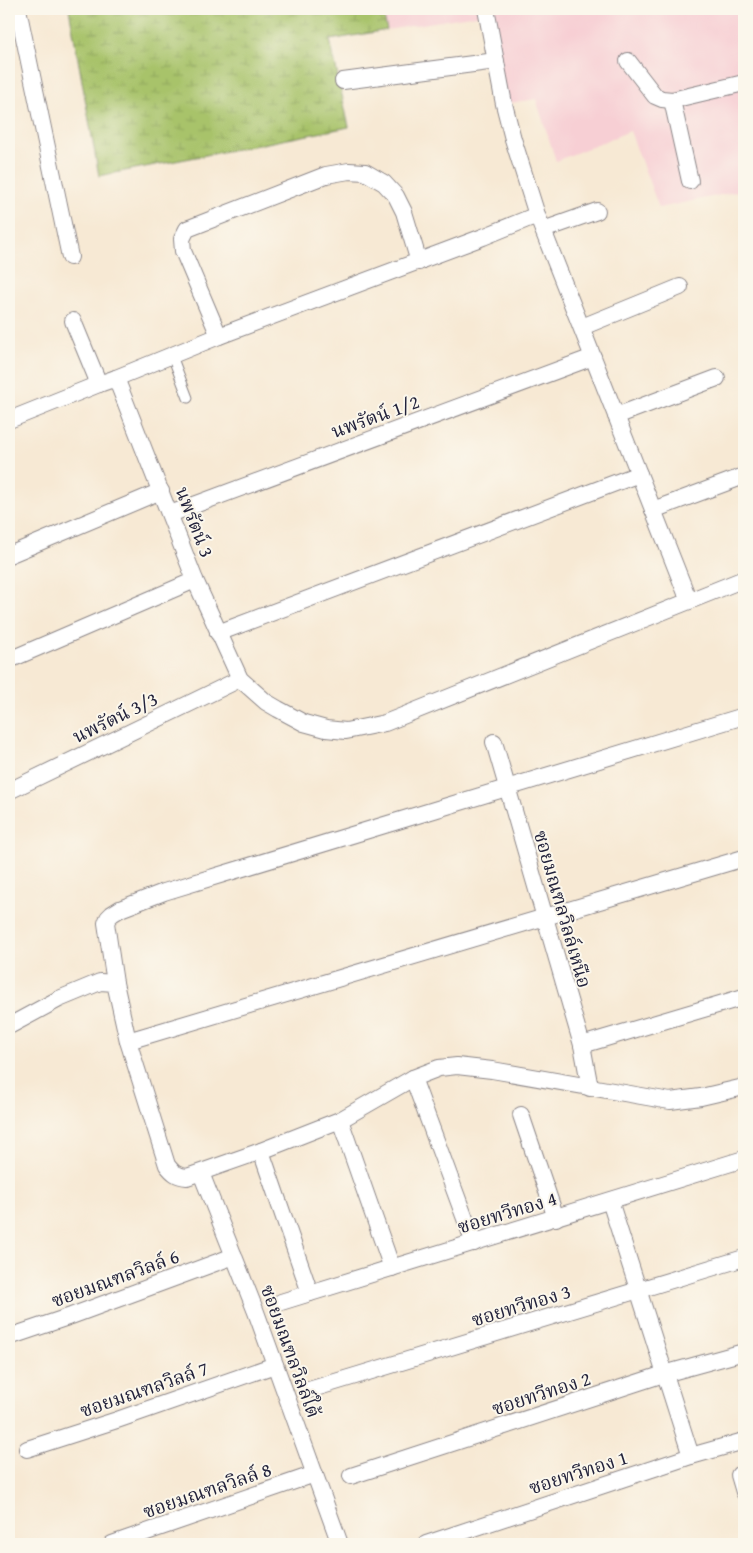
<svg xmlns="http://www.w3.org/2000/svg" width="753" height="1553" viewBox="0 0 753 1553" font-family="'Gentium Book Plus','Noto Serif Thai',serif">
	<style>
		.built { fill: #f7cfd4 }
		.wetland { fill: url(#wetland-marsh); stroke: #657252 }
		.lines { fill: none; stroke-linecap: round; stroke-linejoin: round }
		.service-casing { stroke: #8c8688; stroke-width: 11 }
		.minor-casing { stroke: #8c8688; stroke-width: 18 }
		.service { stroke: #fff; stroke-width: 9 }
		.minor { stroke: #fff; stroke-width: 16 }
		.labels { text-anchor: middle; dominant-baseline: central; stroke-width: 4; stroke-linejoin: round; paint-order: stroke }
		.street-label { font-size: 19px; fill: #22223b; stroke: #fbf7ec }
	</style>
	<defs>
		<pattern id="wetland-marsh" width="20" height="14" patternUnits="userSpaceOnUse" patternTransform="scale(1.25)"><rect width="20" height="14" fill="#a8c36a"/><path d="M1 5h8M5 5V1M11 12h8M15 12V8" fill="none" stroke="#90a75d"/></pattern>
	</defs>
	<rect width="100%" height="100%" fill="#fbf7ec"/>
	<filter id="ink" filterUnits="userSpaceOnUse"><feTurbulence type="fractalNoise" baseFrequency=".02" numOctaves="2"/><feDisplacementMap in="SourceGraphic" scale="10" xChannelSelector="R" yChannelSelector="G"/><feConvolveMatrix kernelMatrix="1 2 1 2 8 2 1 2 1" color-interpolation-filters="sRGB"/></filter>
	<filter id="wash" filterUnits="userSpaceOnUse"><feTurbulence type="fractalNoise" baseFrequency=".0096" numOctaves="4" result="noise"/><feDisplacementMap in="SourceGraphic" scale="20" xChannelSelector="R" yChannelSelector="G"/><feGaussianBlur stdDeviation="1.12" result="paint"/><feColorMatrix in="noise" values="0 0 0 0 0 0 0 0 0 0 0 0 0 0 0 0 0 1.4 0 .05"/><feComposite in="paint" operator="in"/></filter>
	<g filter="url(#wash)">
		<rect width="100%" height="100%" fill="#f7e9d4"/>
		<path class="built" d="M382,9h362v181l-85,18 -29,-77 -74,30 -20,-62 -32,5 -22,-90 -95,16z"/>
		<path class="wetland" d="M69,9h313l5,21 -57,10 19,87 -250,49z"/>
	</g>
	<g filter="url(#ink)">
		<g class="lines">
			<defs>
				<path id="service" d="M172,356l16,42"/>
				<g id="minor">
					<path d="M18,9l52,248"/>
					<path d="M486,9l18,95 9,35 24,76 152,386"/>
					<path d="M628,61l27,35 7,3 10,1 72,-17"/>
					<path d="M343,81l153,-20"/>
					<path d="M672,100l18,81"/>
					<path d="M543,230l54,-19"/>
					<path d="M73,321l26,63"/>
					<path d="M582,327l98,-40"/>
					<path d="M219,336l-36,-85 -1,-12 5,-10 139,-54 23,-4 16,1 19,11 12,13 8,16 15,50"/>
					<path d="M116,378l79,202 45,99 26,23 12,7 26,14 22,6 20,2 39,-8 359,-144"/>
					<path d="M616,416l101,-38"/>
					<path d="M9,420l90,-36 17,-6 103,-42 264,-99 54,-22"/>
					<path d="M653,510l91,-34"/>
					<path d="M170,514l423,-157"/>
					<path d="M9,555l152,-64"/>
					<path d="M218,633l421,-159"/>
					<path d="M9,660l186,-80"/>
					<path d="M494,742l88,303 8,43"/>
					<path d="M9,791l231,-112"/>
					<path d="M115,983l-9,-60 2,-5 4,-4 8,-5 44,-17 580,-176"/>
					<path d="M9,1026l50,-27 41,-17 15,1 13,58 39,124c6,8 10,11 20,12l74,-26 79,-31 73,-42 26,-10 18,-2 35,4 178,31 31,-4 43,-10"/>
					<path d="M128,1041l616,-183"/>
					<path d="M582,1045l162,-48"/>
					<path d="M413,1078l61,165"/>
					<path d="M521,1115l35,103"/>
					<path d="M340,1120l52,148"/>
					<path d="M261,1151l49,142"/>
					<path d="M201,1173l55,139 84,232"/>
					<path d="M610,1201l81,255"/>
					<path d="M281,1302l463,-143"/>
					<path d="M9,1337l62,-21 163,-60"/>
					<path d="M309,1390l435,-132"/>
					<path d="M27,1449l90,-29 158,-55"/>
					<path d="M739,1475l5,17"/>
					<path d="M351,1476l313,-102 80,-22"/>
					<path d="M112,1544l203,-70"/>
					<path d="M426,1544l265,-88 53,-15"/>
				</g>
			</defs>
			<use href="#service" class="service-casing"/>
			<use href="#minor" class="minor-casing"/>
			<use href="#service" class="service"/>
			<use href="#minor" class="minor"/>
		</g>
	</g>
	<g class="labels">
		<g class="street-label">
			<text transform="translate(375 416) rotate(-20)">นพรัตน์ 1/2</text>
			<text transform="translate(195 522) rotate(69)">นพรัตน์ 3</text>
			<text transform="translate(115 717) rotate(-26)">นพรัตน์ 3/3</text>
			<text transform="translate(563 909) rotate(74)">ซอยมณฑลวิลล์เหนือ</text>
			<text transform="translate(507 1212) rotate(-17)">ซอยทวีทอง 4</text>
			<text transform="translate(115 1278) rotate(-20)">ซอยมณฑลวิลล์ 6</text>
			<text transform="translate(521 1305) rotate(-17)">ซอยทวีทอง 3</text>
			<text transform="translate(291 1351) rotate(70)">ซอยมณฑลวิลล์ใต้</text>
			<text transform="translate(144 1389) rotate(-19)">ซอยมณฑลวิลล์ 7</text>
			<text transform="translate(541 1393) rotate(-18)">ซอยทวีทอง 2</text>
			<text transform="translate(578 1472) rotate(-18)">ซอยทวีทอง 1</text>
			<text transform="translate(207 1490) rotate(-19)">ซอยมณฑลวิลล์ 8</text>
		</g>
	</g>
	<rect width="753" height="1553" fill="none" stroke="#fbf7ec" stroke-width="30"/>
</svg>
